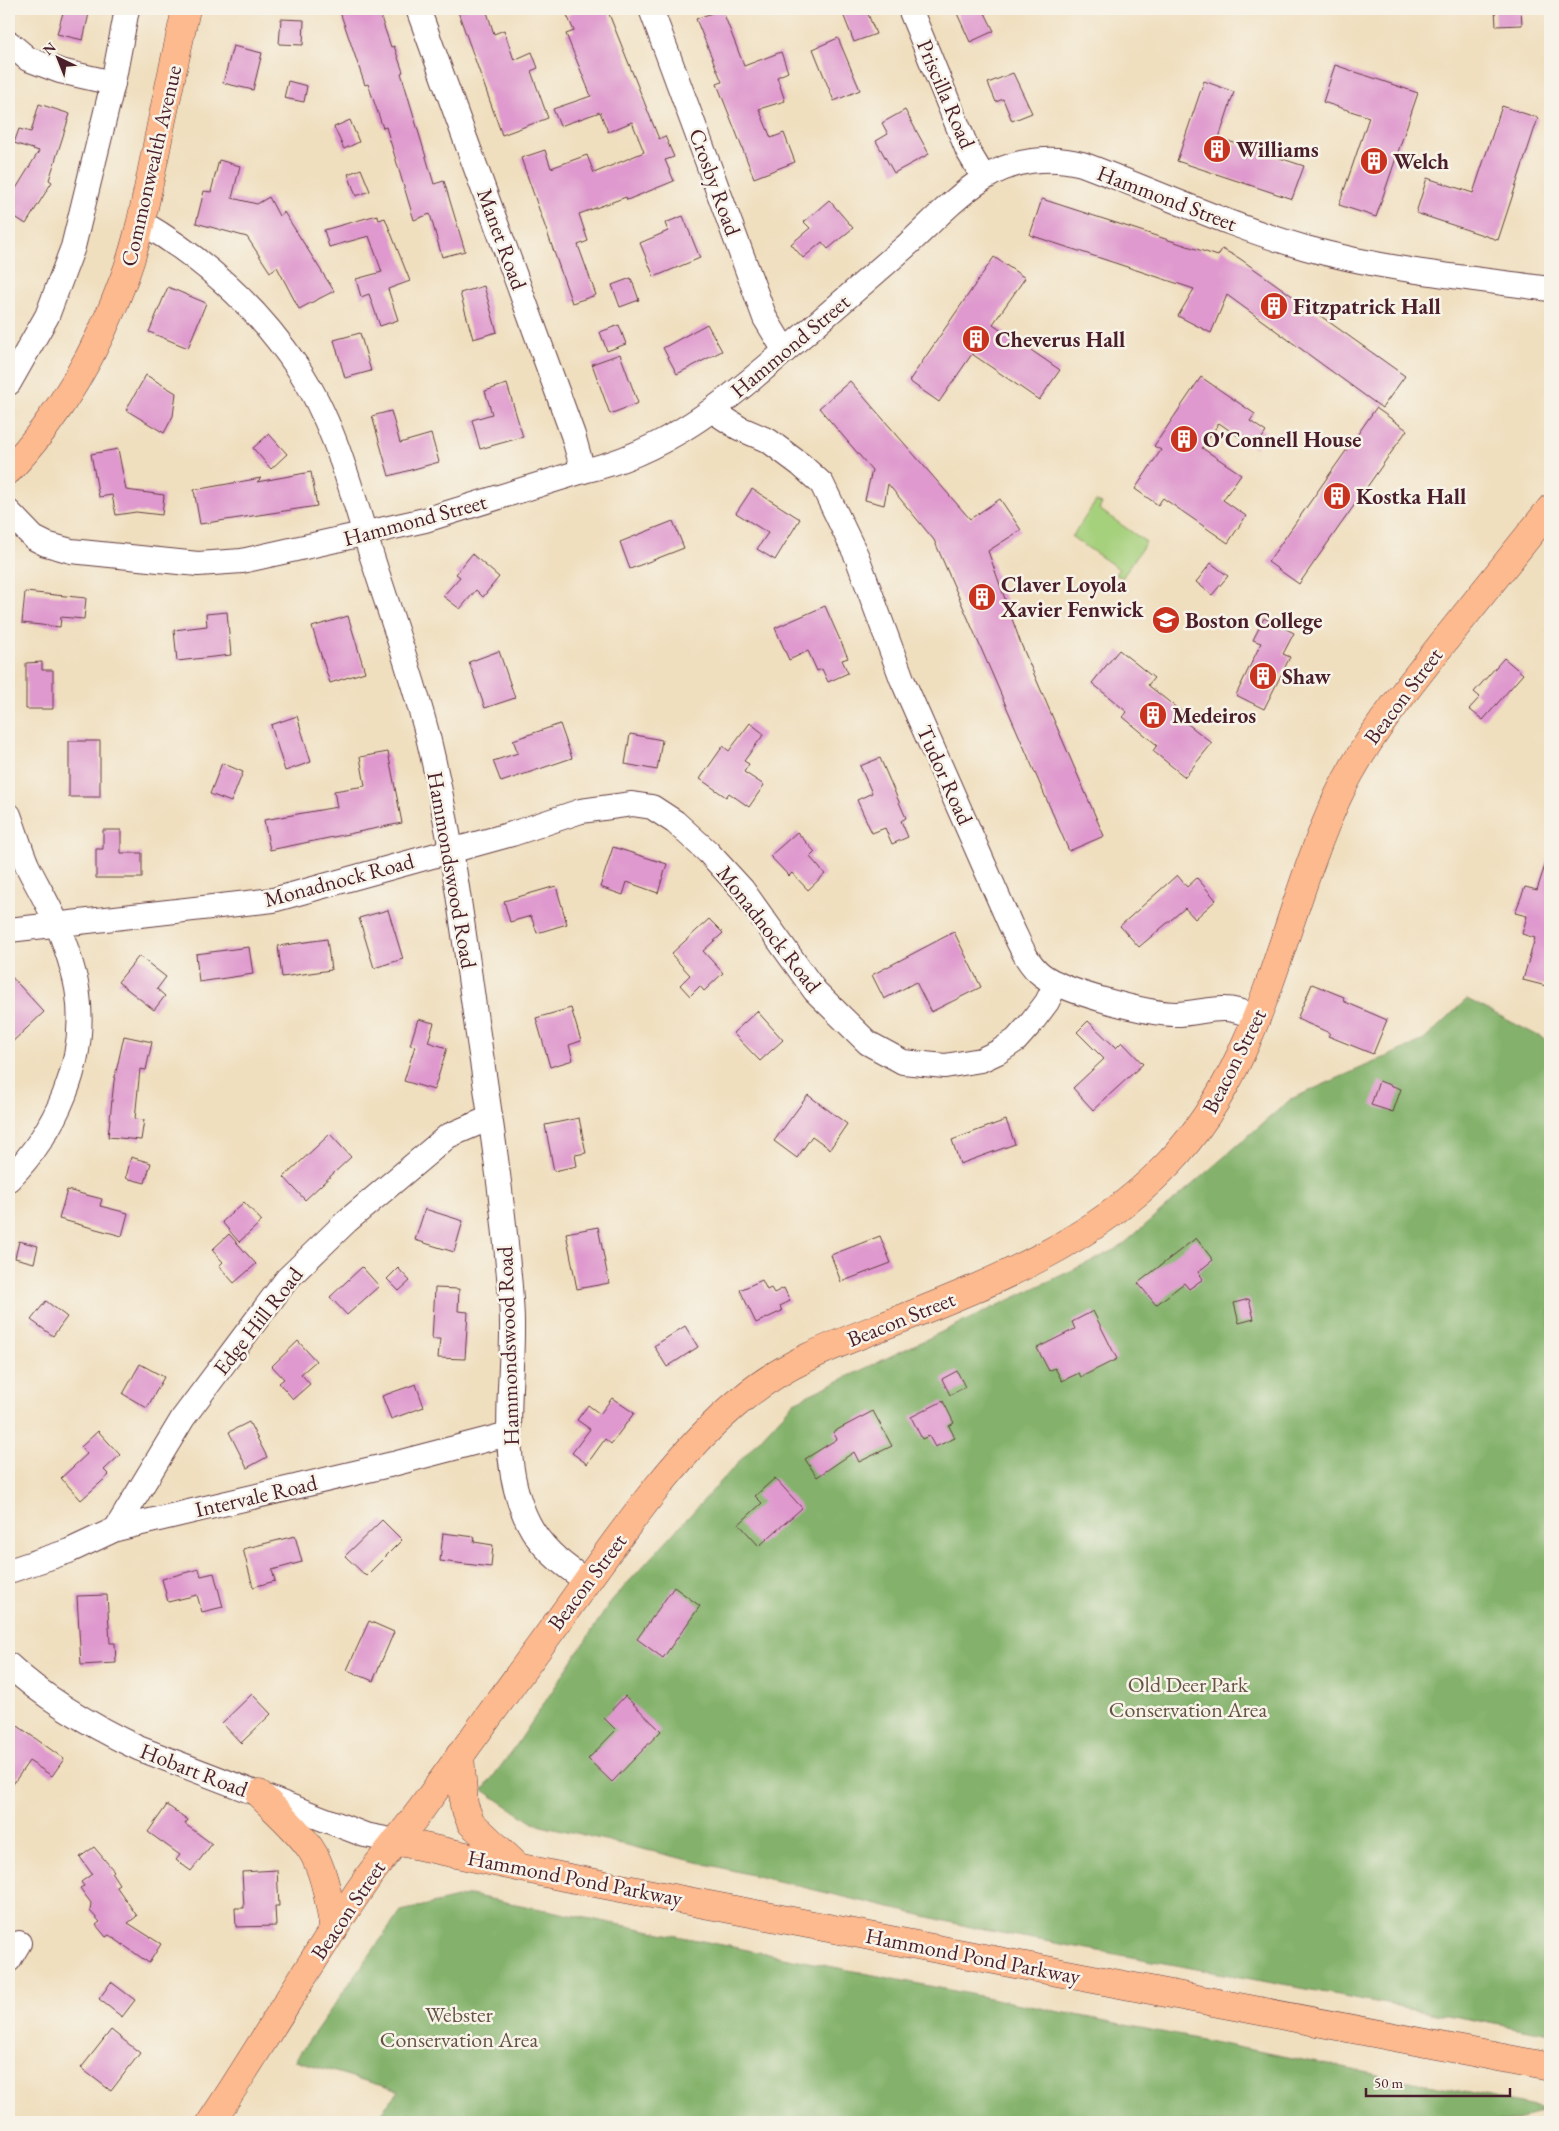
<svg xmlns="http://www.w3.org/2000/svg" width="1559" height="2131" viewBox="0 0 1559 2131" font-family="'EB Garamond',serif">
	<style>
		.green { fill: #a5d07c; stroke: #787854 }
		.forest { fill: #84b26c; stroke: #67684c }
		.building { fill: #df99ce }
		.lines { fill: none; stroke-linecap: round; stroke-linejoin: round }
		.minor-casing { stroke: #633c41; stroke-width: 26 }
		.major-casing { stroke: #633c41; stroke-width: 29 }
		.minor { stroke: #fff; stroke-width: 24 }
		.major { stroke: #fcba8e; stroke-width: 28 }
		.labels { text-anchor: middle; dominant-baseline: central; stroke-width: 5; stroke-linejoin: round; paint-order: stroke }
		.street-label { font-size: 22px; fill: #4a1f2b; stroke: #f7f3e8 }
		.poi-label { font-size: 22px; font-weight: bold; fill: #4a1f2b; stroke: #f7f3e8; text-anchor: start }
		.park-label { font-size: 22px; fill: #655443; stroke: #f7f3e8 }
	</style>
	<rect width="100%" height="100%" fill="#f7f3e8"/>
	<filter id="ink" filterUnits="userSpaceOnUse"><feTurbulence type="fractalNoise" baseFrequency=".02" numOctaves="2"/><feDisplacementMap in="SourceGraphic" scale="10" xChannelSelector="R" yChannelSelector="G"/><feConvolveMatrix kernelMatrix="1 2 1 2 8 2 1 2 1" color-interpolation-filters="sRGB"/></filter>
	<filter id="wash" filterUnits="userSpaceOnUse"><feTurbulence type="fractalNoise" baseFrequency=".0096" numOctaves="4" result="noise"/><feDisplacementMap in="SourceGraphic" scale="20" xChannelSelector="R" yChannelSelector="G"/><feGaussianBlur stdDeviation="1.12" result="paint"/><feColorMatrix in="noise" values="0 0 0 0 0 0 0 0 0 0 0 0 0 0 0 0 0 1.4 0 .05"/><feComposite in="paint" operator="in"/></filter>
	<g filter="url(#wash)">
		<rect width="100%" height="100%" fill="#f0dfbf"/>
		<path class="green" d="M1096,501l6,3 -3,5 47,33 -24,36 -7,-4 4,-5 -47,-32z"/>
		<g class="forest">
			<path d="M1467,999l83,43v992l-571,-105 -446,-106 -50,-33 35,-47 94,-143 182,-198 325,-154 172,-149 133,-59z"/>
			<path d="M470,1895l1075,213 -27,14h-1145l26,-31 -104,-31 106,-149z"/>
		</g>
		<g id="blocks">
			<g class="building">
				<path d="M64,9h26l-7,31 -26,-6z"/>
				<path d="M339,9h39l13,38 3,-1 9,26 -2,1 33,111 10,-3 21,70 -23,6 -12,-43 -16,6 -28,-93 -3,1 -15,-44 -3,1z"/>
				<path d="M457,9h29l8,25 10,-4 10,30 18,-8 6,16 -7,3 17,47 -46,17z"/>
				<path d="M581,9h26l52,130 6,-3 9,21 -9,3 9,21 -47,19 -1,-3 -47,17 9,27 -10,4 18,50 -24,8 -51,-145 24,-8 6,18 36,-13 7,18 50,-21 -12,-30 -24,10 -8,-20 -40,14 -7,-17 38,-13 -25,-62 8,-3 -7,-16z"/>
				<path d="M722,9l22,57 37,-14 7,20 -11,5 8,24 -26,8 12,29 13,-5 11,29 -41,16 -37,-94 5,-2 -26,-63z"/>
				<path d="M841,9h25l10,25 -22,8z"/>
				<path d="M955,9h28l11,22 -24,11z"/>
				<path d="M1495,9h26l1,16 -26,1z"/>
				<path d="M281,19l23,1 -1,25 -24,-1z"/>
				<path d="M838,38l22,52 -26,11 -21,-52z"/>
				<path d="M233,46l29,7 -9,37 -30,-7z"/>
				<path d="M1335,65l83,28 -42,124 -37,-12 30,-88 -46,-15z"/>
				<path d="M1013,73l19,40 -20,8 -9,-22 -7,3 -8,-19z"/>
				<path d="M288,81l19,5 -3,16 -20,-4z"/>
				<path d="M1204,81l30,11 -15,46 85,28 -12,33 -115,-38z"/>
				<path d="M39,104l31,10 -21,66 3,2 -26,42 -17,-11v-13l30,-49 -25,-8 5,-14 12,3z"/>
				<path d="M1502,106l36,12 -40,122 -82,-27 11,-35 46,15z"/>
				<path d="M905,110l24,44 -35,19 -18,-32 12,-7 -6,-11z"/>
				<path d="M350,120l9,22 -15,7 -10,-22z"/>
				<path d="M219,160l21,6 -8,32 25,6 12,-7 10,19 5,-4 50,79 -35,18 -22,-42 -7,5 -23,-35 -51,-14 8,-32 7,1z"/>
				<path d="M361,169l9,22 -14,5 -8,-22z"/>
				<path d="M1042,199l176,57 4,-7 17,9 166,118 -23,32 -155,-113 -16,38 -33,-17 16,-27 -164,-54z"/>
				<path d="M829,200l24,28 -25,21 -6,-7 -19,16 -12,-14 19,-16 -6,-6z"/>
				<path d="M377,215l2,5 6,-2 25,63 -22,8 10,31 -18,6 -11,-32 -8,3 -5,-18 26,-7 -13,-36 -40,11 -5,-17z"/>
				<path d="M683,216l17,42 -46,19 -14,-34 28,-12 -3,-8z"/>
				<path d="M994,257l31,21 -32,46 67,46 -21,30 -67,-46 -33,48 -30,-21z"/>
				<path d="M631,278l8,22 -19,7 -8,-22z"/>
				<path d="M484,286l13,46 -24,7 -13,-46z"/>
				<path d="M168,287l38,16 -18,45 -39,-16z"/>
				<path d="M707,324l15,27 -45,23 -14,-26z"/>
				<path d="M619,325l7,19 -19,7 -7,-19z"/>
				<path d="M360,333l11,38 -26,7 -11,-38z"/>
				<path d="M620,354l18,49 -28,11 -18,-50z"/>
				<path d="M146,375l30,18 -3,23 -9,17 -38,-23z"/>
				<path d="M1201,377l54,37 -5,7 16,11 -11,16 -36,-25 -17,25 39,26 -18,26 23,16 -18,27 -65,-45 -5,7 -23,-16 26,-39 -7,-4z"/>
				<path d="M850,381l120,138 30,-20 21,31 -33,21 33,93 83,192 -35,15 -135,-311 -46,-56 -4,21 -19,-5 7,-30 -53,-62z"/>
				<path d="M507,384l16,53 -43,12 -8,-29 20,-6 -7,-23z"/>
				<path d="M1376,408l31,22 -108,154 -31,-22z"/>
				<path d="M391,411l9,32 31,-9 8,28 -50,14 -17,-60z"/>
				<path d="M269,434l18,20 -16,15 -18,-21z"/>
				<path d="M118,449l8,41 38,5 -2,20 -26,-3 -20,3 -4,-20 -13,2 -8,-43z"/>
				<path d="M311,472l6,34 -117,18 -6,-34 67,-12 -4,4z"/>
				<path d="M752,489l48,30 -25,41 -18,-11 11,-16 -32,-20z"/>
				<path d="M673,521l11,27 -54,21 -10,-27z"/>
				<path d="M472,554l27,23 -16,20 -7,-7 -16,19 -17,-13 17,-19 -4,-3z"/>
				<path d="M1211,563l17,13 -16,19 -16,-13z"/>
				<path d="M25,592l61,6 -2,21 -23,-2 -1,10 -38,-4z"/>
				<path d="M825,606l23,52 -6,2 6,13 -20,9 -6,-13 -5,2 -9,-20 -19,9 -14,-32z"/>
				<path d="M227,612l4,43 -54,6 -3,-31 33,-4 -1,-12z"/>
				<path d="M348,616l17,56 -35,11 -18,-56z"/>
				<path d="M1264,618l30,15 -11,21 7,3 -26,52 -28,-14 25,-52 -8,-3z"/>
				<path d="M1119,650l35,28 -6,7 35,28 -4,4 33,26 -27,34 -32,-26 4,-6 -34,-28 4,-5 -35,-29z"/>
				<path d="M499,651l16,47 -30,10 -16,-46z"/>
				<path d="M1504,658l19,16 -40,46 -14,-11 11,-12 -6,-5z"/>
				<path d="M42,662v8h11v39h-27v-46z"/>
				<path d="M297,716l14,46 -26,9 -14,-46z"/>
				<path d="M750,723l14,11 -20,27 5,3 -5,8 20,13 -15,22 -20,-14 -3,4 -26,-18 23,-33 6,5z"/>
				<path d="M560,724l12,34 -71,24 -8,-21 25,-8 -5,-13z"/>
				<path d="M630,734l32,6 -5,30 -32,-6z"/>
				<rect x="69" y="741" width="31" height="56"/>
				<path d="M388,752l14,71 -132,27 -6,-30 73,-13 -3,-16 31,-5 -5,-29z"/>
				<path d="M880,758l26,60 -5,3 7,16 -16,7 -7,-16 -13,5 -15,-33 15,-7 -12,-27z"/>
				<path d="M222,763l21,9 -12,30 -21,-8z"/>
				<path d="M103,830h18v23h21v25h-46v-29h7z"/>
				<path d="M797,832l18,20 -5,5 15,17 -17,16 -16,-17 -3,3 -19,-20z"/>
				<path d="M613,847l54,17 -9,29 -31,-11 -4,13 -23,-8z"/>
				<path d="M1547,859h3v128l-27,-7 12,-42 -13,-4 5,-18 -12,-3 10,-26 12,3z"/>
				<path d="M1177,875l10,12 10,-9 19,22 -21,19 -10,-11 -46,39 -19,-21z"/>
				<path d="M556,886l11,38 -30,9 -6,-17 -21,6 -6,-21z"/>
				<path d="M388,910l15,49 -29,9 -15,-50z"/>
				<path d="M709,919l14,14 -20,18 20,22 -19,18 -4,-5 -10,10 -10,-11 10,-10 -19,-21z"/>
				<path d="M954,932l27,55 -50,25 -15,-30 -32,17 -12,-24z"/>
				<path d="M327,939l4,31 -49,7 -4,-31z"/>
				<path d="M249,947l4,27 -54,8 -3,-28z"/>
				<path d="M139,956l27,21 -9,12 8,7 -11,14 -36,-28z"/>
				<path d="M9,974l35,38 -35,33z"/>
				<path d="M1312,984l32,13 -1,4 44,19 -14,34 -45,-18 2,-3 -33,-14z"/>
				<path d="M571,1008l10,33 -12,4 4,15 -23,7 -14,-49z"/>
				<path d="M757,1011l26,29 -23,21 -27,-28z"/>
				<path d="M418,1019l16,4 -6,19 19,6 -13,42 -30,-9 11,-35 -5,-1z"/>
				<path d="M1088,1021l28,27 6,-6 21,22 -50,46 -20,-22 31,-29 -27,-27z"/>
				<path d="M124,1036l28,6 -6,28 -6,-1 -5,50 9,1 -3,20 -33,-3 6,-56z"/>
				<path d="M1379,1081l22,8 -8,23 -22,-7z"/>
				<path d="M808,1095l39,29 -17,25 -18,-13 -15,22 -23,-17z"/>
				<path d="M579,1118l7,35 -11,2 2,11 -23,5 -9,-46z"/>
				<path d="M1006,1120l9,24 -55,20 -8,-24z"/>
				<path d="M330,1134l21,23 -46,43 -21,-23z"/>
				<path d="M131,1157l20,6 -6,20 -19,-5z"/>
				<path d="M67,1190l35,9 -2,7 28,7 -6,23 -63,-17z"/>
				<path d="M244,1202l18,19 -23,21 -17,-20z"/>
				<path d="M425,1209l38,12 -9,31 -39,-12z"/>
				<path d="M598,1227l11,56 -32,6 -11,-56z"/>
				<path d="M229,1234l27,30 -22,19 -15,-17 4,-4 -11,-12z"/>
				<path d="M880,1236l11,27 -50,19 -10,-27z"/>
				<path d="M1196,1238l17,22 -15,12 5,7 -14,10 -5,-6 -28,22 -18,-22z"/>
				<path d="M19,1241l19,5 -4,17 -19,-5z"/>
				<path d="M362,1267l17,19 -32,29 -17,-18z"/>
				<path d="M398,1268l12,13 -11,10 -12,-12z"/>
				<path d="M762,1280l5,10 4,-2 3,5 10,-5 6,13 -10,5 2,5 -26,12 -16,-33z"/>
				<path d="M435,1288l24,1 -1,22 10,1 -3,47 -27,-1 2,-19h-8z"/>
				<path d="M1249,1299l5,20 -15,4 -5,-20z"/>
				<path d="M46,1301l21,16 -14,19 -22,-16z"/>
				<path d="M1093,1311l24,48 -36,18 -2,-4 -17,8 -7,-13 -6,3 -12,-23 38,-19 -3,-7z"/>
				<path d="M685,1326l13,21 -31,20 -13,-21z"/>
				<path d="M298,1341l18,20 -15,13 9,10 -17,15 -14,-16 5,-4 -12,-13z"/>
				<path d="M140,1364l24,13 -17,31 -24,-14z"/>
				<path d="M957,1371l8,16 -15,8 -8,-16z"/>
				<path d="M416,1384l8,23 -33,12 -9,-23z"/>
				<path d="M612,1398l22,15 -23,31 -6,-5 -18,25 -15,-11 18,-24 -13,-9 11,-15 12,9z"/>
				<path d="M943,1401l11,22 -5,3 6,12 -20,9 -6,-11 -7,3 -11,-22z"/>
				<path d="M873,1411l19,35 -33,16 -5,-10 -37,25 -12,-18 32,-20 -4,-7z"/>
				<path d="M249,1422l18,35 -20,11 -18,-36z"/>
				<path d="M98,1431l22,24 -16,15 5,5 -28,25 -20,-22 26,-24 -6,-7z"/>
				<path d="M775,1478l27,30 -43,38 -20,-22 23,-21 -7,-7z"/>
				<path d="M382,1520l20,20 -36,36 -21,-20z"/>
				<path d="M443,1533l32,4 -1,5 19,3 -2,22 -51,-6z"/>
				<path d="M295,1536l7,26 -30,8 3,11 -22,6 -10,-38z"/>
				<path d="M199,1569l2,7 13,-3 9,34 -21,5 -5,-17 -29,7 -6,-23z"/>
				<path d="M674,1587l26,19 -37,52 -26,-19z"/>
				<path d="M107,1595l3,48h5l1,20 -35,2 -4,-69z"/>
				<path d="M369,1621l25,11 -21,49 -26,-11z"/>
				<path d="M252,1694l19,20 -30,29 -19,-20z"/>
				<path d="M625,1696l36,35 -49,51 -24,-23 28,-29 -12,-12z"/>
				<path d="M18,1726l46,33 -12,17 -23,-15 -20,29v-51z"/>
				<path d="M167,1805l21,15 -3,4 27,20 -21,27 -15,-11 4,-5 -32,-23z"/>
				<path d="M94,1847l20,24 -2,2 7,11 -3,2 21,30 -9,7 33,21 -12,19 -40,-28 -3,2 -10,-12 4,-3 -10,-11 1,-8 -11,-15 4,-2 -3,-4 11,-8 -12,-17z"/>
				<path d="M277,1870l2,36h-4l1,20 -40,1 -1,-19h9l-2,-36z"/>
				<path d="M111,1982l24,18 -13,17 -23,-18z"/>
				<path d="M111,2030l29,23 -29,38 -30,-23z"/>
			</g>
		</g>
	</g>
	<g filter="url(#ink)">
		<use href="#blocks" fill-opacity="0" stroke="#633c41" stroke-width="1"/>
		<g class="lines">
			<defs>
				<g id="minor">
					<path d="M418,9l155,426 10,36"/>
					<path d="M651,9l114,309 20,33"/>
					<path d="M910,9l58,142 16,27"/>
					<path d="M9,43l19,16 32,12 53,12"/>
					<path d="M141,222c63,37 116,85 157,146 38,57 55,130 76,195 19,59 40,118 55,178 22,92 34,186 47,280 12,81 25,163 32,245 2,19 4,40 4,59 1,67 -16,145 21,206 14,22 33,36 54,50"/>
					<path d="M9,383l38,-67 26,-69 40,-164 14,-74"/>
					<path d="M713,411l26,17 30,13 32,24 21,19 35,73 45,122 108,245c9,18 16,39 32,51 22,17 106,39 134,39 17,0 34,-6 49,-5 11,0 23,5 33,9"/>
					<path d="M9,512l25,26 12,6 25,7 127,13 44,-3 183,-41 158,-49c80,-17 143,-69 203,-121 40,-34 80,-69 120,-104 25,-23 49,-49 77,-67 29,-19 66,-24 99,-15 75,28 147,62 224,84 79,22 163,30 244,41"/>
					<path d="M9,815c6,16 11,34 18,50 9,19 21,38 29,57 8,18 20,54 22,73 9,68 -22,136 -69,184"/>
					<path d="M9,930l264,-30 239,-66 69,-23 51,-7 20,3 23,15 33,30 34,37 73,102 53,52 35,19 42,4 36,-6 17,-8 18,-12 16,-18 15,-20 9,-19"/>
					<path d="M116,1529l67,-111 104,-139 60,-58 101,-85 42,-18"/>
					<path d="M9,1571l60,-20 47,-22 277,-65 115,-30"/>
					<path d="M9,1665c37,35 83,61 129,83l227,87 31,6"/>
					<path d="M9,1960l10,-17"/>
				</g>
				<g id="major">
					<path d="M9,470c52,-55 90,-123 116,-194 15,-41 22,-84 31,-126 9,-47 20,-94 30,-141"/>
					<path d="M460,1755l4,50 7,18 45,42"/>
					<path d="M259,1794c17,17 37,34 51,54 15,22 19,55 24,81"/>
					<path d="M396,1841l168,36 986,190"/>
					<path d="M211,2122c54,-81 102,-166 158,-246 17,-23 36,-45 53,-68 45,-61 89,-123 134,-184 55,-75 114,-166 186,-225 45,-38 100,-57 154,-78 97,-39 196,-78 270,-155 99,-102 114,-246 172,-370 27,-56 66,-104 104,-152 36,-45 72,-90 108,-135"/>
				</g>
			</defs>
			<use href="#minor" class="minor-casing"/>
			<use href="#major" class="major-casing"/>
			<use href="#minor" class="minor"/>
			<use href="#major" class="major"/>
		</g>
	</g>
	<defs>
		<symbol id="building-disc" viewBox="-11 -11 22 22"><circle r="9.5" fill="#c8321e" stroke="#f7f3e8"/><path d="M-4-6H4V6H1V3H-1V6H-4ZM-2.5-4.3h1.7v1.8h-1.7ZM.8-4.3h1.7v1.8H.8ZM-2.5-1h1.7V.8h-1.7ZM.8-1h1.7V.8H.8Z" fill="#fff"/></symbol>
		<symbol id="university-disc" viewBox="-11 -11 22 22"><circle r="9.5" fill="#c8321e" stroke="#f7f3e8"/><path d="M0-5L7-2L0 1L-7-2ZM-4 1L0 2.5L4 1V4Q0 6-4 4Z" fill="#fff"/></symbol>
	</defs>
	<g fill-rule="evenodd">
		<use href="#building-disc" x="1201" y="133" width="32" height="32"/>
		<use href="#building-disc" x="1358" y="145" width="32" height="32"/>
		<use href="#building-disc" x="1258" y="290" width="32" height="32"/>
		<use href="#building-disc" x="960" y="323" width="32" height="32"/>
		<use href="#building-disc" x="1168" y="423" width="32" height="32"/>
		<use href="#building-disc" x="1321" y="480" width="32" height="32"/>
		<use href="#building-disc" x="966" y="581" width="32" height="32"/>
		<use href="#university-disc" x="1150" y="604" width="32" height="32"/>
		<use href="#building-disc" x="1247" y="660" width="32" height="32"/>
		<use href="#building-disc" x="1137" y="699" width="32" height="32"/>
	</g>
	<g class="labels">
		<g class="street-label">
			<text transform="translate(946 94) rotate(67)">Priscilla Road</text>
			<text transform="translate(151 166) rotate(-77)">Commonwealth Avenue</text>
			<text transform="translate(715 182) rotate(70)">Crosby Road</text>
			<text transform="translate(1167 198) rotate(21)">Hammond Street</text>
			<text transform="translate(502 239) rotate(70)">Manet Road</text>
			<text transform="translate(790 346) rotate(-40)">Hammond Street</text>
			<text transform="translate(415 520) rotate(-15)">Hammond Street</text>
			<text transform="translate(1403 696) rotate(-53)">Beacon Street</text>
			<text transform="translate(945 775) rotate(66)">Tudor Road</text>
			<text transform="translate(452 870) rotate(80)">Hammondswood Road</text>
			<text transform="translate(339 880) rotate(-15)">Monadnock Road</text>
			<text transform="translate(769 929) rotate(52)">Monadnock Road</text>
			<text transform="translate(1234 1061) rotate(-63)">Beacon Street</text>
			<text transform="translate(901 1319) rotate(-22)">Beacon Street</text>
			<text transform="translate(258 1321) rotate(-52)">Edge Hill Road</text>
			<text transform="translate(508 1346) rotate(-92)">Hammondswood Road</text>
			<text transform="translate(256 1496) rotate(-13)">Intervale Road</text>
			<text transform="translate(587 1582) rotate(-53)">Beacon Street</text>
			<text transform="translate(194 1770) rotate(21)">Hobart Road</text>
			<text transform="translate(575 1878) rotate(11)">Hammond Pond Parkway</text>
			<text transform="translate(348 1910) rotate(-56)">Beacon Street</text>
			<text transform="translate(973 1956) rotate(11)">Hammond Pond Parkway</text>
		</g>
		<g class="poi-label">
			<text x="1236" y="149">Williams</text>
			<text x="1393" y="161">Welch</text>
			<text x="1293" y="306">Fitzpatrick Hall</text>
			<text x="995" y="339">Cheverus Hall</text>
			<text x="1203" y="439">O'Connell House</text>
			<text x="1356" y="496">Kostka Hall</text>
			<text x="1001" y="584">Claver Loyola<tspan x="1001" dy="25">Xavier Fenwick</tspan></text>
			<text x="1185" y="620">Boston College</text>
			<text x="1282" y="676">Shaw</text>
			<text x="1172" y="715">Medeiros</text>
		</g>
		<g class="park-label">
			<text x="1188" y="1684">Old Deer Park<tspan x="1188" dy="25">Conservation Area</tspan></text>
			<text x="459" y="2014">Webster<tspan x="459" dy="25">Conservation Area</tspan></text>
		</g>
	</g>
	<rect width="1559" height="2131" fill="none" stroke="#f7f3e8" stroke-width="30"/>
	<g transform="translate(58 58) rotate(317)" stroke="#f7f3e8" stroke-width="4" paint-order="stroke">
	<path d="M0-4L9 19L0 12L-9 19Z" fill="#4a1f2b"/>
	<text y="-8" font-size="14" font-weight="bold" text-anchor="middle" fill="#4a1f2b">N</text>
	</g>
	<path d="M1366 2088v8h144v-8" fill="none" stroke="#4a1f2b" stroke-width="2.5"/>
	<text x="1374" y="2088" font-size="15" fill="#4a1f2b" stroke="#f7f3e8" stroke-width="4" paint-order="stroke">50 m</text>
</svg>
